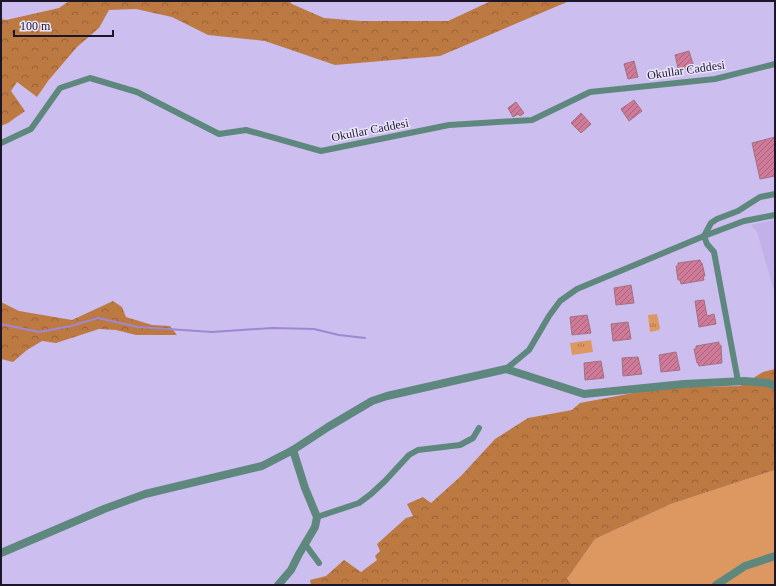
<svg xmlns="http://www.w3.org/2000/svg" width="776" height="586" viewBox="0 0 776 586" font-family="'Times New Roman',serif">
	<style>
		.built { fill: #c1b1e8 }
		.grass { fill: #dd9761 }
		.forest { fill: url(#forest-crowns) }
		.park { fill: url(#park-tufts) }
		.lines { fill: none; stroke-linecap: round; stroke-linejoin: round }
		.stream { stroke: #9f87d2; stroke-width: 2 }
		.building { fill: url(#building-hatch); stroke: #a37080 }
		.minor { stroke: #5e887e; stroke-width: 6 }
		.tertiary { stroke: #5e887e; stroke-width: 8 }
		.labels { text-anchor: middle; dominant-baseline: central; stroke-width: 3; stroke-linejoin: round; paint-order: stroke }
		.street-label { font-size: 12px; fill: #1c1728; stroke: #eae4fd }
	</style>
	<defs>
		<pattern id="forest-crowns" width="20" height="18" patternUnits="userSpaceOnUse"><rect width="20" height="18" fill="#bd7942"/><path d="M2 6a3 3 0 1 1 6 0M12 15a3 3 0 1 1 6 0" fill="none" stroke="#996237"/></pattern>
		<pattern id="park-tufts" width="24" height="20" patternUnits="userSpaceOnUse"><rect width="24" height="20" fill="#dd9761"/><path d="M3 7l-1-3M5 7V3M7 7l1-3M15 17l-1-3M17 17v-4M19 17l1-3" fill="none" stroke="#b27a50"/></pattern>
		<pattern id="building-hatch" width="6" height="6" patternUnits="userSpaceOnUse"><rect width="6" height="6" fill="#cf7a98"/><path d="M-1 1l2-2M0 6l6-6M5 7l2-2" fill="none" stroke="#a7637c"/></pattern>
	</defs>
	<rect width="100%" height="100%" fill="#ccbfef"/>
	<path class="built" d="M775,220v74l-18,-62 -6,-7z"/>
	<path class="grass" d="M775,470v115h-82l-3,-1 -118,1 -5,-6 28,-40 76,-35z"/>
	<g class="forest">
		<path d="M69,1h220l3,3 32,14 37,3h87l43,-20h81l-5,1 -127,54 -105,9 -70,-24 -57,-6 -36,-18 -36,-8 -27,1 -10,18 -22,19 -29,34 -11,16 -20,-15 -6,9 14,20 -17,12 -7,3v-107l5,1 53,-12z"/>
		<path d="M113,301l9,6 4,10 26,8 18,1 7,9h-41l-20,-5 -17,-1 -43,14 -14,-2 -15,9 -14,12 -12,-3v-57l18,9 53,9z"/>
		<path d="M775,369v101l-104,34 -76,35 -28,40 5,6h-261l-1,-5 16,-4 18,-16 17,12 16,-12 -2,-4 5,-5 -3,-7 29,-26 7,-2 -6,-12 16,-7 8,6 30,-27 34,-37 33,-21 44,-8 8,-7 64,-12 47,-4 49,-1 23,-14z"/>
	</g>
	<g class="park">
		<path d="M657,314l3,14 -1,2 -9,2 -2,-17z"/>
		<path d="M591,340l2,12 -21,3 -2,-12z"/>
	</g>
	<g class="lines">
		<path class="stream" d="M1,324l38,8 32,-6 27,-8 40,9 74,5 60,-4 42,1 25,6 26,3"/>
	</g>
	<g class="building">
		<path d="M689,51l5,16 -15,5 -4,-17z"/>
		<path d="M634,61l4,16 -10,2 -4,-15z"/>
		<path d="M634,100l8,11 -13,10 -8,-12z"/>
		<path d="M516,102l8,11 -4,3 -2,-2 -5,3 -5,-9z"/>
		<path d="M581,113l10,11 -10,9 -10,-10z"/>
		<path d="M775,137v39l-15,3 -8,-36z"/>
		<path d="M700,260l1,3h1l3,13h-2l1,4 -23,4 -1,-4h-2l-2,-14h2v-3z"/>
		<path d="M631,285l3,18 -18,2 -2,-17z"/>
		<path d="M704,300l3,16 7,-2 2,10 -17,3 -4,-26z"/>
		<path d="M587,315l4,18 -19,2 -2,-18z"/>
		<path d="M628,322l3,17 -18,2 -2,-17z"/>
		<path d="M719,342v4l2,-1 1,18 -23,3 -1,-3h-1l-3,-14h2v-3z"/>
		<path d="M676,352l4,18 -19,2 -2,-17z"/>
		<path d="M638,357l4,17 -19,2 -1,-18z"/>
		<path d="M601,361l3,17 -19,2 -1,-17z"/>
	</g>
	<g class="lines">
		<g class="minor">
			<path d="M1,143l30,-14 29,-41 30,-10 47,14 82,42 27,-4 75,21 128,-26 83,-5 58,-28 125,-13 60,-15"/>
			<path d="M506,369l23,-19 20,-34 11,-15 17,-12 127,-53 40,-15 31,-6"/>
			<path d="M738,381l-24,-129 -7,-8 -3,-8 7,-13 6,-4 21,-8 22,-14 15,-3"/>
			<path d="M317,517l42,-14 12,-9 14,-13 24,-26 9,-5 42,-5 13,-7 6,-10"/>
			<path d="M305,544l14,19"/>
		</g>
		<g class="tertiary">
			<path d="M1,553l103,-44 41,-15 117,-28 31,-16 35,-23 44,-26 15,-5 119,-27 78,25 100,-10 61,-3 23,2 7,3"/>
			<path d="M278,585l13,-15 8,-16 16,-27 2,-10 -12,-29 -12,-38"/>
			<path d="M716,585l29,-19 30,-10"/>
		</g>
	</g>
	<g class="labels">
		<g class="street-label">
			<text transform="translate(686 70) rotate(-8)">Okullar Caddesi</text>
			<text transform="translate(370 130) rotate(-11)">Okullar Caddesi</text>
		</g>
	</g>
	<rect width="776" height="586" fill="none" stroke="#1c1728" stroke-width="4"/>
	<path d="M14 30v6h99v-6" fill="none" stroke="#1c1728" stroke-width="2"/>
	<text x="20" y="30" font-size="12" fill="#1c1728" stroke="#eae4fd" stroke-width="3" paint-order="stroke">100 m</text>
</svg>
